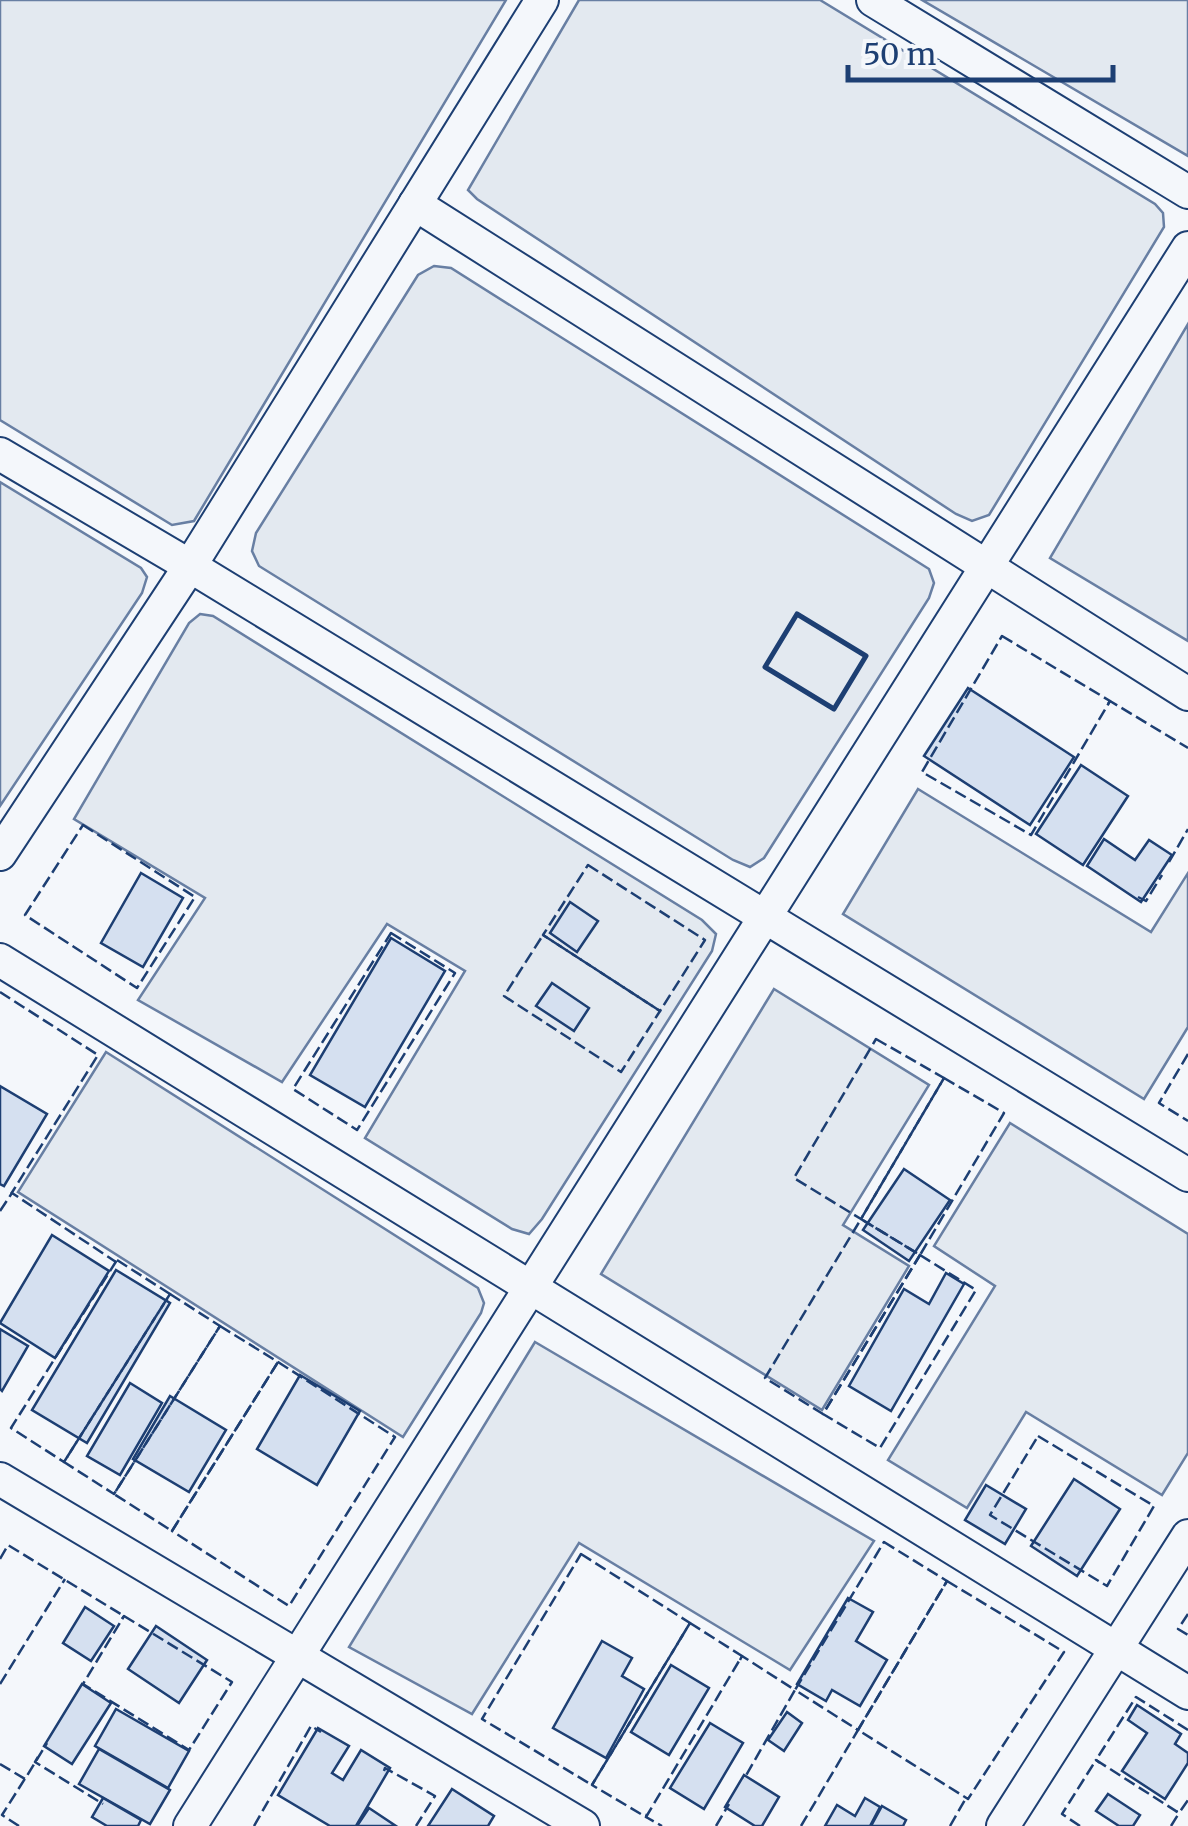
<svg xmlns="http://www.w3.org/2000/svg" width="1188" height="1826" viewBox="0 0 1188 1826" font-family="Merriweather,serif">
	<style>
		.green { fill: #e3e9f0; stroke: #687fa3; stroke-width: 2.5 }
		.building { fill: #d5e0f0; stroke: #1d3f73; stroke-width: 2.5 }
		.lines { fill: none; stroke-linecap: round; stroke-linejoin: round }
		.minor-casing { stroke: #1d3f73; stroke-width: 36 }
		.minor { stroke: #f4f7fb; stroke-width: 32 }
		.fence { stroke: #1d3f73; stroke-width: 2.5; stroke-dasharray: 12 5; stroke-linecap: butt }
		.wall { stroke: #1d3f73; stroke-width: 5 }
	</style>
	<rect width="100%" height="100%" fill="#f4f7fb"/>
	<g class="green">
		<path d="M0,0h506l-312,521 -22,4 -172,-105z"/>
		<path d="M579,0h241l335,204 8,9 1,14 -175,288 -17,6 -16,-7 -479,-315 -9,-9z"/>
		<path d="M922,0h266v156z"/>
		<path d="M434,266l17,2 478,301 5,14 -5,15 -165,260 -14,9 -17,-7 -474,-294 -7,-15 4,-18 162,-258z"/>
		<path d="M1188,324v317l-138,-83z"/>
		<path d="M0,482l141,86 6,9 -5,16 -142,213z"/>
		<path d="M200,614l13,2 489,304 14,14 -4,17 -170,268 -13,15 -17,-5 -147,-91 100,-167 -78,-47 -105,158 -144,-82 67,-102 -131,-79 115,-196z"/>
		<path d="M918,789l233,143 37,-59v154l-44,72 -301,-185z"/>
		<path d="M774,989l155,96 -86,140 66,41 -87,144 -221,-136z"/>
		<path d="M106,1052l372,236 6,15 -3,10 -78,124 -385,-245z"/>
		<path d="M1010,1123l178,111v219l-26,42 -136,-83 -59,96 -79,-48 107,-174 -61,-40z"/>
		<path d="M535,1342l339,199 -84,129 -211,-127 -107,171 -123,-67z"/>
	</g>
	<g class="building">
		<path d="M968,688l106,69 -44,68 -106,-69z"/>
		<path d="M1081,765l47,31 -45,69 -47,-31z"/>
		<path d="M1104,839l31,21 14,-20 23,15 -31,47 -54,-36z"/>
		<path d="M141,873l42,25 -40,69 -42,-24z"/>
		<path d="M570,902l28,19 -21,31 -27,-19z"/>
		<path d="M391,938l54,33 -80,136 -55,-32z"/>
		<path d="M552,983l37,25 -15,23 -38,-25z"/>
		<path d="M0,1086l47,28 -43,72 -4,-2z"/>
		<path d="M904,1169l46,31 -41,61 -46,-31z"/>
		<path d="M52,1235l57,36 -54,87 -55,-35z"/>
		<path d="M116,1270l54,33 -83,140 -55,-33z"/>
		<path d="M946,1273l18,11 -73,127 -42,-25 55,-97 25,15z"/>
		<path d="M0,1329l28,17 -26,45 -2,-2z"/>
		<path d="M300,1375l60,36 -43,74 -60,-36z"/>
		<path d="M130,1383l32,20 -42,72 -33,-19z"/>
		<path d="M170,1396l56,34 -37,62 -56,-33z"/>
		<path d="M1074,1479l46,30 -43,67 -46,-30z"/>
		<path d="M986,1485l40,24 -21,35 -40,-24z"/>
		<path d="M848,1598l25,14 -17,29 31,19 -27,46 -28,-16 -6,11 -29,-17z"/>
		<path d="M85,1607l29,19 -23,35 -28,-18z"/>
		<path d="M156,1626l51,34 -28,43 -51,-34z"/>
		<path d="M602,1641l30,17 -10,18 22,13 -38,69 -53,-30z"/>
		<path d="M671,1665l38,23 -40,67 -38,-23z"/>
		<path d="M82,1684l29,19 -39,61 -28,-18z"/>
		<path d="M1137,1705l44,29 -6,10 13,9v10l-23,36 -43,-28 25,-38 -19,-13z"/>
		<path d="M116,1709l73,42 -21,37 -73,-42z"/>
		<path d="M787,1712l15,11 -18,28 -16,-11z"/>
		<path d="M710,1723l33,20 -39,66 -34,-21z"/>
		<path d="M318,1728l31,18 -17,27 11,7 18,-30 29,18 -34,58h-26l-52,-31z"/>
		<path d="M99,1749l71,41 -20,34 -71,-40z"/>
		<path d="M744,1775l35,22 -17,29h-7l-30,-19z"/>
		<path d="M452,1789l42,27 -6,10h-60z"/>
		<path d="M1108,1794l32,21 -7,11h-14l-23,-15z"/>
		<path d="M103,1798l38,22 -3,6h-31l-15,-9z"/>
		<path d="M865,1798l15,9 -10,19h-45l12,-21 18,11z"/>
		<path d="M882,1806l24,14 -3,6h-32z"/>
		<path d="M369,1808l27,18h-39z"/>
	</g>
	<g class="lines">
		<defs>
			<g id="minor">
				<path d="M873,0l315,192"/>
				<path d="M415,204l773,490"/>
				<path d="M0,454l190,112 998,609"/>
				<path d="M0,854l190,-288 352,-566"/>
				<path d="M0,960l1188,733"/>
				<path d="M0,1479l583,347"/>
				<path d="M190,1826l998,-1578"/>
				<path d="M1003,1826l185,-290"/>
			</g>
		</defs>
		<use href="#minor" class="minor-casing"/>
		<use href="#minor" class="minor"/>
		<g class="fence">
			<path d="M1002,636l108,65 -79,134 -109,-63z"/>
			<path d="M1108,704l2,-3 78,47"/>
			<path d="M83,825l112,72 -58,91 -112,-73z"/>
			<path d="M1169,862l19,-33"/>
			<path d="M588,865l117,75 -45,71 -117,-76z"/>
			<path d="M1138,897l8,4 16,-26"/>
			<path d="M391,933l64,40 -98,157 -64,-41z"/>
			<path d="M543,935l117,76 -39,61 -117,-76z"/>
			<path d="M0,992l98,63 -87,139"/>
			<path d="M876,1039l68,39 -83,141 -67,-41z"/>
			<path d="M1188,1054l-29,49 29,18"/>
			<path d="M944,1078l60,35 -84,142 -59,-36z"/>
			<path d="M0,1211l12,-18 104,69"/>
			<path d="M861,1219l59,36 -97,159 -58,-36z"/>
			<path d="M920,1255l56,35 -96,158 -57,-34z"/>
			<path d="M117,1260l53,34 -106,168 -53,-34z"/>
			<path d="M170,1294l50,32 -106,168 -50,-32z"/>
			<path d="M220,1326l58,36 -106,169 -58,-37z"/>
			<path d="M278,1362l117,75 -106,169 -117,-75z"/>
			<path d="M1038,1436l116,70 -47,80 -117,-71z"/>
			<path d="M884,1542l63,39 -89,149 -63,-40z"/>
			<path d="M581,1554l109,69 -98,162 -110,-66z"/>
			<path d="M0,1559l8,-14 116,71 -2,3"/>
			<path d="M947,1581l117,71 -96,147 -110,-69z"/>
			<path d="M1188,1614l-10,15 10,6"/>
			<path d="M124,1616l108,66 -43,68 -106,-66z"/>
			<path d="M690,1623l52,33 -96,161 -54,-32z"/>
			<path d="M740,1660l2,-4 53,34 -51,89"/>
			<path d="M0,1684l65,-105"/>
			<path d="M1188,1730l-52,-33 -40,63 83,53 9,-13"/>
			<path d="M38,1757l-3,5 68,42"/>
			<path d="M0,1764l25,15 22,-36"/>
			<path d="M384,1771l1,-3 50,28 -19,30"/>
			<path d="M647,1814l-1,3 16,9"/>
			<path d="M19,1826l-17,-11 24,-38"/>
			<path d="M254,1826l57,-100 10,6"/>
			<path d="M716,1826l13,-22"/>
			<path d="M801,1826l57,-96 -3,-2"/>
			<path d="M950,1826l16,-28"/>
			<path d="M1080,1826l-18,-12 34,-54 4,3"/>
			<path d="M1171,1826l8,-13 -3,-2"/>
		</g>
		<path class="wall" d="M797,614l69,42 -32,53 -69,-42z"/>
	</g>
	<path d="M848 65v15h265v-15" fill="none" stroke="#1d3f73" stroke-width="5"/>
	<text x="863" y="65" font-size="30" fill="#1d3f73" stroke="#f4f7fb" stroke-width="8" paint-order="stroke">50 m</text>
</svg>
